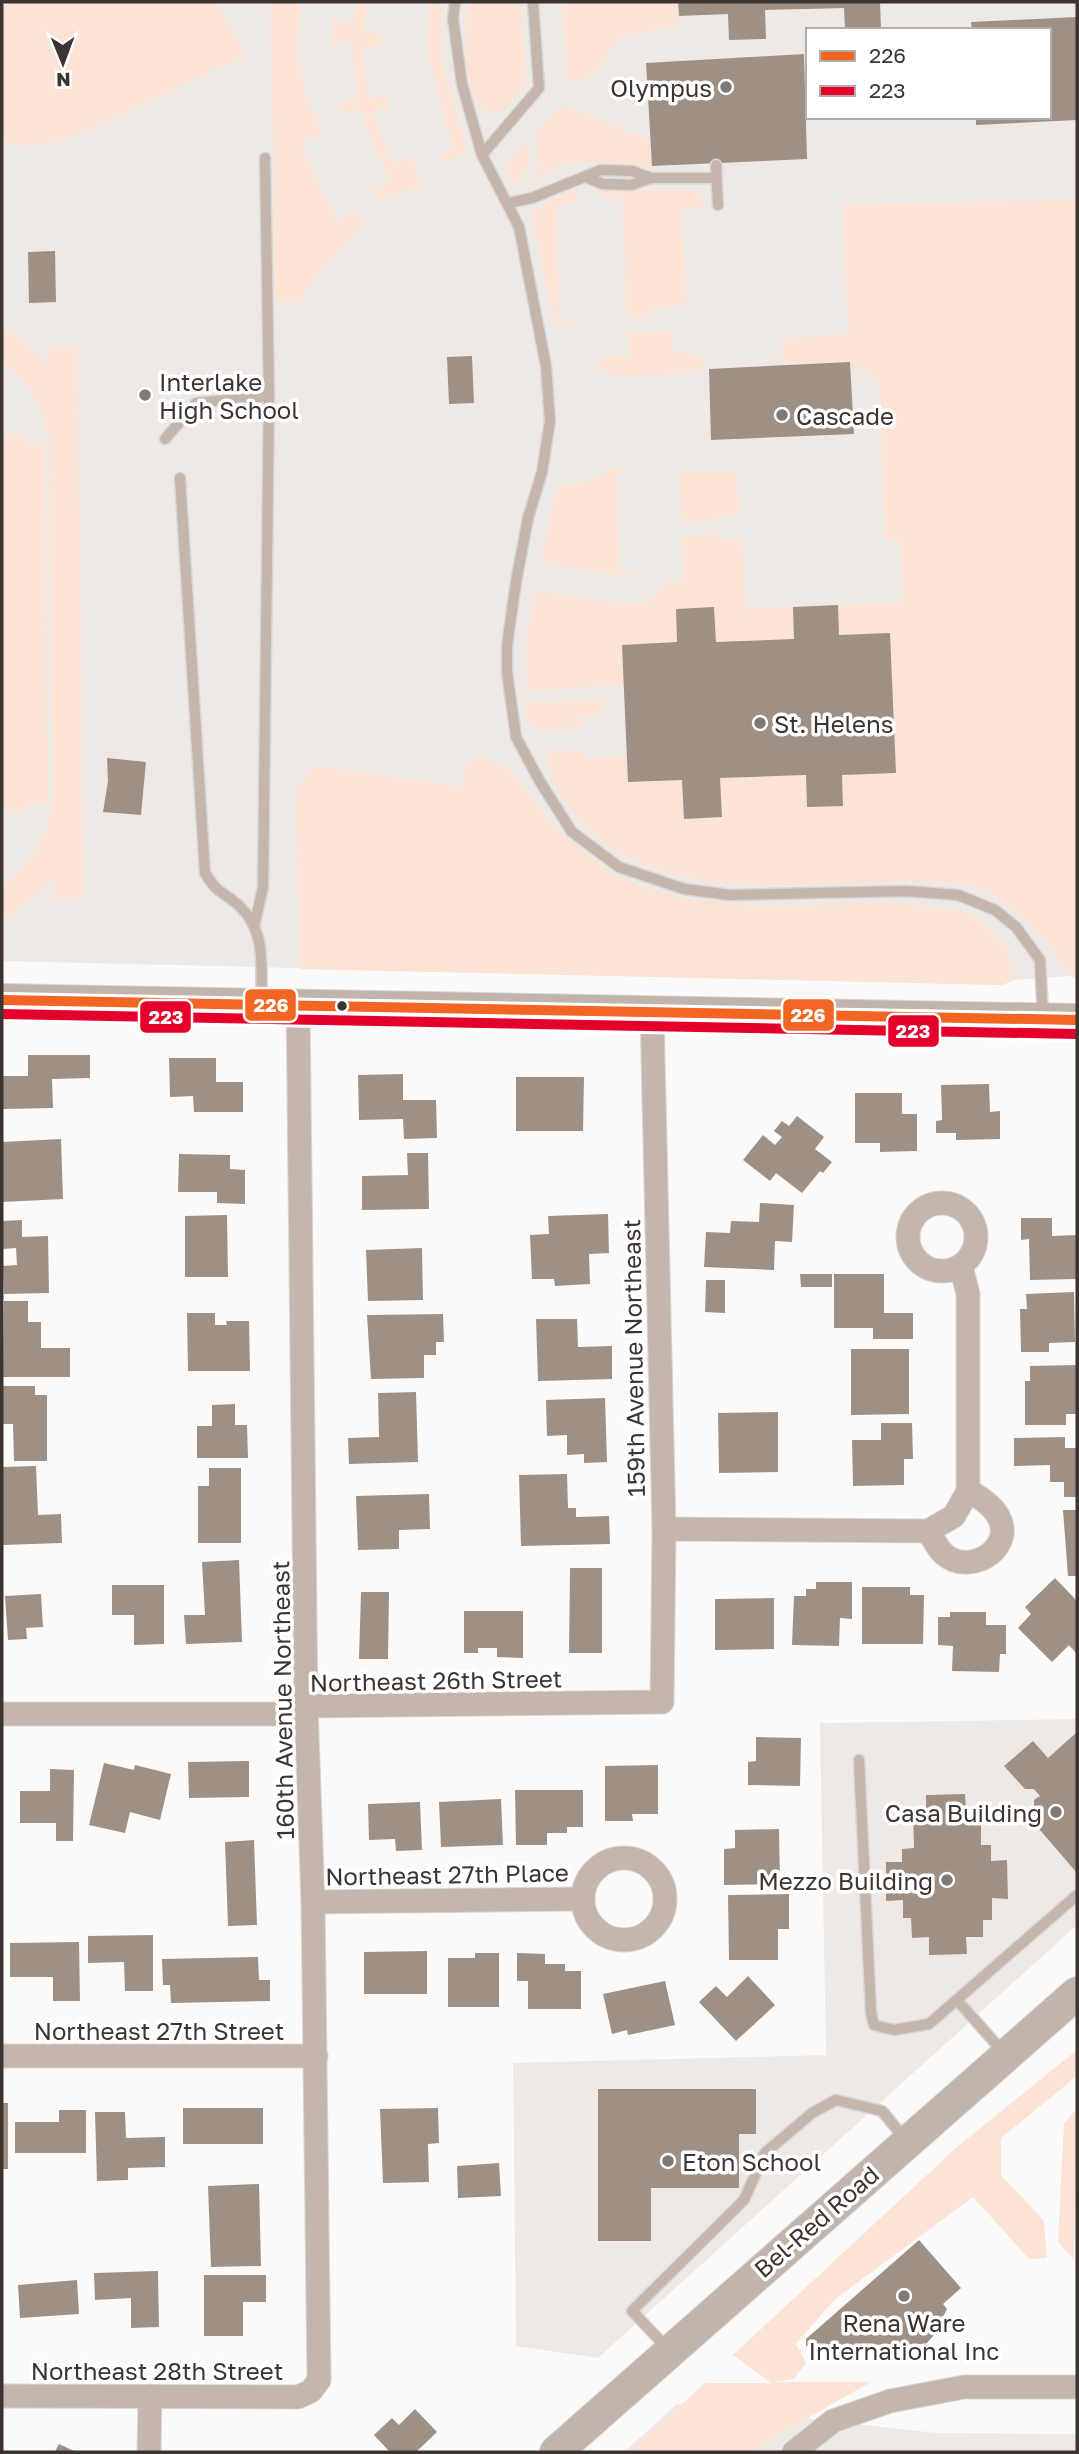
<svg xmlns="http://www.w3.org/2000/svg" width="1079" height="2454" viewBox="0 0 1079 2454" font-family="'Golos Text',sans-serif">
	<style>
		.built { fill: #efe9e5; fill-rule: evenodd }
		.green { fill: #fbe3d5 }
		.building { fill: #9e9085 }
		.lines { fill: none; stroke-linecap: round; stroke-linejoin: round }
		.lane-casing { stroke: #d8d6d5; stroke-width: 13 }
		.street-casing { stroke: #d8d6d5; stroke-width: 25 }
		.secondary-casing { stroke: #d8d6d5; stroke-width: 34 }
		.lane { stroke: #c4b5ad; stroke-width: 10 }
		.street { stroke: #c4b5ad; stroke-width: 23 }
		.secondary { stroke: #c1b4ac; stroke-width: 32 }
		.bus-1-casing { stroke: #fff; stroke-width: 16 }
		.bus-2-casing { stroke: #fff; stroke-width: 16 }
		.bus-1 { stroke: #f26522; stroke-width: 10 }
		.bus-2 { stroke: #e4002b; stroke-width: 10 }
		.poi-dot { fill: #7f7976; stroke: #fff; stroke-width: 2.5 }
		.bus-dot { fill: #3b3430; stroke: #fff; stroke-width: 2.5 }
		.labels { text-anchor: middle; dominant-baseline: central; stroke-width: 7; stroke-linejoin: round; paint-order: stroke }
		.poi-label { font-size: 24px; fill: #3b3430; stroke: #fff; text-anchor: start }
		.street-label { font-size: 24px; fill: #3b3430; stroke: #fff }
		.line-badge { stroke: #fff; stroke-width: 2.5 }
		.badge-label { font-size: 19px; text-anchor: middle; font-weight: bold; fill: #fff }
	</style>
	<rect width="100%" height="100%" fill="#fcfaf8"/>
	<g class="built">
		<path d="M2,2h1075v977l-6,-3 -58,4 -10,5 -1001,-24zM808,30h241v87h-241z"/>
		<path d="M1077,1719v206l-479,433 -82,-12 -3,-283 313,-8 -6,-332z"/>
		<path d="M677,2404l259,29 141,1v18h-453z"/>
	</g>
	<g class="green">
		<path d="M2,2h216l27,54 -181,85 -38,4 -24,-3z"/>
		<path d="M271,2h30l-4,52 10,43 15,37 -21,10 35,77 20,-9 7,13 -44,47 -20,30h-24z"/>
		<path d="M356,2h12l-5,29 20,3 -1,11 -20,2 7,52 19,-3 2,9 -18,8 21,51 18,-7 10,28 -40,15 -7,-11 16,-7 -31,-73 -15,6 -4,-13 17,-2 -6,-59 -20,2 3,-22 19,2z"/>
		<path d="M430,2h11v56l25,88 -2,8 -18,8 -7,-7 15,-7 -27,-94z"/>
		<path d="M470,2h51l5,78c-6,16 -20,30 -35,35 -29,-17 -30,-85 -21,-113z"/>
		<path d="M562,2h116l1,24 -56,9 -8,8 -12,21 -20,17 -16,-2z"/>
		<path d="M561,104l90,37v27l-70,-6 -20,3 -37,21 14,-14 -2,-39z"/>
		<path d="M527,140l3,22 -13,21 -6,-1 -7,-16z"/>
		<path d="M572,190l5,4 -2,9 -19,3 3,115h20v3l-24,1 -24,-111 23,-16z"/>
		<path d="M603,190l90,1 10,7 5,8 -27,2 6,96 -38,6v6l-22,2 -4,-120 -21,-1 -2,-5z"/>
		<path d="M1077,200v778c-15,-8 -24,-32 -36,-44 -11,-11 -46,-41 -59,-45 -32,-11 -67,-7 -100,-7 -97,2 -230,19 -301,-62 -22,-25 -30,-36 -34,-69l37,1 1,6 42,-2 1,26 54,-2 2,39 37,-2 -1,-39 86,-3 1,32 36,-1 -5,-201 65,-3 -3,-61h-15l-5,-160 -30,-19 -67,2v-25l66,-5 -7,-129z"/>
		<path d="M2,328l20,12 26,25 1,-19h29l5,552 -29,1 -1,-20 -27,25 -24,15v-34c33,-21 48,-54 51,-92l-4,-359c-8,-30 -22,-54 -47,-72z"/>
		<path d="M673,331l-2,12 5,9 26,4 2,6 -4,7 -24,5 -66,2v-5h-10l-1,-14 31,-2 -2,-22z"/>
		<path d="M2,434h24v8h19l3,361 -19,1 -1,7h-26z"/>
		<path d="M611,469h14v4l-9,2 4,97 12,1v4l-82,-12 -8,-9 14,-65 7,-7 16,1z"/>
		<path d="M735,472l6,43 -26,2v4l-33,2 -2,-50z"/>
		<path d="M717,535v4h25l3,70 48,-2 1,32 -78,3 -2,-34 -38,1 1,33 -55,3 2,40 -98,5v-56l11,-43 87,13 26,-2 15,-19h18l-1,-46z"/>
		<path d="M602,700v16l-29,1 -2,5 12,-1v7l-48,1 -11,-16 3,-10z"/>
		<path d="M482,756l25,12 50,62 49,40 34,17 40,11 83,9 134,-4 67,9 21,13 23,25 5,30 -10,5 -703,-16 -4,-180 19,-23 147,21 5,-24z"/>
		<path d="M1077,2050v26l-76,62v37l43,46 3,37 -18,1 -56,-62 -139,103 -38,44 10,19 -12,16 -21,3h98l-106,60 -11,10h-125l76,-69h66l-38,-28 224,-208z"/>
		<path d="M1077,2108l-3,152 -16,-18 6,-118z"/>
	</g>
	<g class="building">
		<path d="M678,2h202l1,28h-36l-1,-22 -79,2 1,29 -37,1 -1,-26 -49,2z"/>
		<path d="M1077,17v103l-101,5v-8h73v-87h-77l-1,-8z"/>
		<path d="M804,54l3,105 -155,7 -6,-103z"/>
		<path d="M55,251l1,51 -27,1 -1,-51z"/>
		<path d="M472,356l2,47 -25,1 -2,-47z"/>
		<path d="M850,362l4,72 -143,6 -2,-71z"/>
		<path d="M838,605l1,30 51,-2 6,140 -54,2 1,31 -36,1 -1,-32 -86,3 2,39 -38,2 -2,-39 -54,2 -6,-137 55,-3 -1,-33 38,-2 2,35 78,-3 -1,-32z"/>
		<path d="M107,758l39,4 -5,53 -38,-3 5,-31z"/>
		<path d="M28,1055h62v23l-38,1 1,29 -51,1v-33h26z"/>
		<path d="M169,1058h47v24h27v30h-49l-1,-16 -23,1z"/>
		<path d="M403,1074v26h33l1,38 -33,1 -1,-20 -44,1 -1,-45z"/>
		<path d="M516,1077h68l-1,54h-67z"/>
		<path d="M989,1084l1,28 10,-1v28l-44,1v-7h-20v-12l6,-1 -1,-35z"/>
		<path d="M855,1093h47v21h15v37l-37,1v-9h-25z"/>
		<path d="M797,1116l27,21 -9,12 17,13 -9,11 -3,-2 -18,22 -26,-20 -6,8 -27,-21 20,-25 12,10 7,-8 -8,-6 8,-10 7,5z"/>
		<path d="M61,1139l2,60 -61,3v-60z"/>
		<path d="M407,1153h21l1,56 -67,1v-34l46,-1z"/>
		<path d="M179,1154l51,1v14l15,1v34l-28,-1v-11h-39z"/>
		<path d="M760,1203l34,2 -2,37 -17,-1 -1,29 -70,-3 2,-35 24,1 1,-12 28,1z"/>
		<path d="M608,1214l1,39 -20,1 1,30 -35,2 -1,-7h-22l-2,-44 19,-1 -1,-18z"/>
		<path d="M227,1215l1,62h-43v-61z"/>
		<path d="M1021,1218h31v18l25,-1v44l-47,1 -1,-41 -8,1z"/>
		<path d="M22,1220v17l26,-1 1,57 -45,1 -1,-28 14,-1 -1,-17 -14,1v-28z"/>
		<path d="M422,1248l1,52 -55,1 -2,-51z"/>
		<path d="M800,1274h32v13h-31z"/>
		<path d="M834,1274h50v39h29v26h-40v-11h-39z"/>
		<path d="M706,1280h19v33l-20,-1z"/>
		<path d="M1074,1292l1,50 -26,1v9h-28l-1,-43h7l-1,-15z"/>
		<path d="M4,1301h24v21h13v26h29v29h-67z"/>
		<path d="M187,1313h28v12h12l-1,-4h23l1,50h-62z"/>
		<path d="M443,1314l1,28h-8v13h-12v23l-53,1 -4,-64z"/>
		<path d="M536,1319h41l1,28 34,-1v33l-74,2z"/>
		<path d="M851,1349h58v65l-58,1z"/>
		<path d="M1077,1365v49h-11v11h-41v-44h5v-15z"/>
		<path d="M2,1386h33v9h12v66h-33l-1,-37h-11z"/>
		<path d="M416,1392l2,70 -69,2 -1,-26 31,-1 -1,-44z"/>
		<path d="M605,1398l2,64 -23,1v-9l-17,1v-20l-20,1 -1,-36z"/>
		<path d="M235,1404v21h12l1,33h-51v-32h15v-21z"/>
		<path d="M778,1412v60l-59,1 -1,-60z"/>
		<path d="M881,1423h31l1,36h-9v26l-51,1 -1,-46h29z"/>
		<path d="M1065,1437v11h12v49h-13v-15h-14v-17l-36,1v-28z"/>
		<path d="M36,1466l2,49 23,-1 1,29 -60,2v-78z"/>
		<path d="M209,1468h32v75h-43v-57h11z"/>
		<path d="M567,1474l1,34h8v9l33,-1 1,28 -89,2 -2,-71z"/>
		<path d="M429,1494l1,35 -31,1v19l-41,1 -2,-54z"/>
		<path d="M1063,1510h14v66h-9z"/>
		<path d="M239,1560l3,82 -56,2 -2,-29h21l-3,-53z"/>
		<path d="M570,1568h32v85h-33z"/>
		<path d="M1055,1578l22,23v53l-8,-9 -17,17 -34,-34 13,-14 -6,-7z"/>
		<path d="M816,1582h36v37l-12,-1 -1,28 -47,-1 2,-49h12v-7h10z"/>
		<path d="M112,1585h52v59l-30,1v-30h-22z"/>
		<path d="M862,1587h48v8h14l-1,49h-61z"/>
		<path d="M361,1592h28l-1,67h-29z"/>
		<path d="M41,1594l2,33 -17,1 1,11 -19,1 -3,-44z"/>
		<path d="M774,1598v51l-59,1v-51z"/>
		<path d="M464,1611h59v47l-26,-1v-9h-19v5h-14z"/>
		<path d="M950,1612h36v13h20v29h-6l-1,18 -47,-1 1,-25 -15,-1v-28h12z"/>
		<path d="M1077,1732v141l-43,-50v-23l6,-4 -6,-7h-9l-21,-23 29,-25 15,17z"/>
		<path d="M756,1737l45,1 -1,48 -52,-1v-23l8,-1z"/>
		<path d="M249,1761v36l-60,1 -1,-36z"/>
		<path d="M104,1763l30,7 1,-5 36,9 -11,46 -30,-8 -5,21 -36,-8z"/>
		<path d="M658,1765v49h-26l1,7h-28v-55z"/>
		<path d="M50,1769l24,1 -1,71h-17v-18h-36v-32h30z"/>
		<path d="M515,1790h68v37h-16v6h-20v12h-31z"/>
		<path d="M965,1794l1,16h15v35h10v16l16,-1 1,39 -16,-1v22h-9v17h-17l1,17 -38,1v-18l-17,1 -1,-20h-8v-18l-17,1v-39h16v-13l12,-1 -1,-36h13v-17z"/>
		<path d="M501,1799l2,46 -62,2 -2,-45z"/>
		<path d="M420,1802l2,48 -26,1 -1,-12 -26,1 -1,-36z"/>
		<path d="M779,1829l1,55 -56,1v-36l11,-1v-18z"/>
		<path d="M254,1840l3,85 -29,1 -3,-84z"/>
		<path d="M789,1894v35h-11v31h-49l-1,-65z"/>
		<path d="M153,1935v56h-28l-1,-29 -36,1v-27z"/>
		<path d="M79,1942l1,59h-27v-24h-43v-34z"/>
		<path d="M427,1951v43h-63v-42z"/>
		<path d="M475,1953h24v54h-51v-49h27z"/>
		<path d="M517,1953l28,1v10h20v7h16v38h-53v-28h-11z"/>
		<path d="M258,1957l1,23h11v21l-99,2 -1,-18h-7l-1,-26z"/>
		<path d="M748,1976l27,29 -39,36 -37,-39 17,-16 11,11z"/>
		<path d="M665,1981l10,44 -47,10 -1,-5 -15,4 -9,-40z"/>
		<path d="M598,2089h158v45h-17v54h-88v53h-53z"/>
		<rect x="2" y="2103" width="6" height="66"/>
		<rect x="183" y="2108" width="80" height="36"/>
		<path d="M438,2108l1,35 -11,1 1,38 -46,1 -3,-74z"/>
		<path d="M59,2110h27v43h-71v-31h44z"/>
		<path d="M95,2112h30l1,26 39,-1v30l-37,1v12l-31,1z"/>
		<path d="M499,2163l2,33 -43,2 -1,-32z"/>
		<path d="M259,2184l2,82 -50,1 -3,-81z"/>
		<path d="M919,2240l42,48 -18,16 4,5 -12,25 -9,10 -120,2v-7z"/>
		<path d="M158,2271l1,56 -28,1v-30l-36,2 -1,-27z"/>
		<path d="M204,2275h62v27h-23v34h-39z"/>
		<path d="M77,2280l2,34 -59,4 -2,-33z"/>
		<path d="M415,2409l22,23 -21,20h-26l-16,-17 18,-17 7,7z"/>
		<path d="M59,2444l17,8h-21z"/>
	</g>
	<g class="lines">
		<defs>
			<g id="lane">
				<path d="M455,2l-2,17 9,65 20,71 37,72 27,139 4,55 -8,51 -14,46 -12,64 -9,63v27l9,65 23,43 33,52 47,35 65,22 46,6 176,-4 52,4 37,15 21,17 24,33 3,57"/>
				<path d="M482,155l57,-67 -6,-86"/>
				<path d="M716,165l2,40"/>
				<path d="M588,178l15,6 28,1 20,-7h65"/>
				<path d="M509,203l23,-5 69,-28 31,1 19,7"/>
				<path d="M165,439l31,-36 73,-7"/>
				<path d="M180,478l25,395c13,21 14,16 31,30 30,25 26,62 25,98"/>
				<path d="M255,923l8,-36 6,-491 -4,-238"/>
				<path d="M859,1760l12,253 3,12 20,5 35,-6 148,-129"/>
				<path d="M957,2000l47,53"/>
				<path d="M669,2350l-37,-39 112,-111 21,-47 47,-40 24,-13 46,11 23,28"/>
			</g>
			<g id="street">
				<circle cx="942" cy="1237" r="34"/>
				<path d="M664,1529l264,2 26,-15 14,-25v-197l-7,-28"/>
				<path d="M928,1531c5,7 9,17 16,23 32,29 99,-25 24,-63"/>
				<path d="M2,1714h278l26,-8 356,-4 2,-173 -12,-516"/>
				<circle cx="624" cy="1899" r="41"/>
				<path d="M313,1902l269,-3"/>
				<path d="M2,2056h314"/>
				<path d="M2,2396l296,1 13,-6 8,-11 -6,-478 -7,-196 -8,-701"/>
				<path d="M149,2452l1,-56"/>
				<path d="M794,2452l39,-31 57,-20 74,-14h113"/>
			</g>
			<g id="secondary">
				<path d="M2,1000l1075,20"/>
				<path d="M556,2452l521,-459"/>
			</g>
		</defs>
		<use href="#lane" class="lane-casing"/>
		<use href="#street" class="street-casing"/>
		<use href="#secondary" class="secondary-casing"/>
		<use href="#lane" class="lane"/>
		<use href="#street" class="street"/>
		<use href="#secondary" class="secondary"/>
		<defs>
			<path id="bus-1" d="M2,1000l1075,20"/>
			<path id="bus-2" d="M2,1014l1075,20"/>
		</defs>
		<use href="#bus-1" class="bus-1-casing"/>
		<use href="#bus-2" class="bus-2-casing"/>
		<use href="#bus-1" class="bus-1"/>
		<use href="#bus-2" class="bus-2"/>
	</g>
	<g class="poi-dot">
		<circle cx="726" cy="87" r="7"/>
		<circle cx="145" cy="395" r="7"/>
		<circle cx="782" cy="415" r="7"/>
		<circle cx="760" cy="723" r="7"/>
		<circle cx="1056" cy="1812" r="7"/>
		<circle cx="947" cy="1880" r="7"/>
		<circle cx="668" cy="2161" r="7"/>
		<circle cx="904" cy="2296" r="7"/>
	</g>
	<circle class="bus-dot" cx="342" cy="1006" r="6"/>
	<g class="labels">
		<g class="poi-label">
			<text x="712" y="87" text-anchor="end">Olympus</text>
			<text x="159" y="381">Interlake<tspan x="159" dy="28">High School</tspan></text>
			<text x="796" y="415">Cascade</text>
			<text x="774" y="723">St. Helens</text>
			<text x="1042" y="1812" text-anchor="end">Casa Building</text>
			<text x="933" y="1880" text-anchor="end">Mezzo Building</text>
			<text x="682" y="2161">Eton School</text>
			<text x="904" y="2322" text-anchor="middle">Rena Ware<tspan x="904" dy="28">International Inc</tspan></text>
		</g>
		<g class="street-label">
			<text transform="translate(633 1358) rotate(-91)">159th Avenue Northeast</text>
			<text transform="translate(436 1680) rotate(-1)">Northeast 26th Street</text>
			<text transform="translate(282 1700) rotate(-91)">160th Avenue Northeast</text>
			<text transform="translate(447 1874) rotate(-1)">Northeast 27th Place</text>
			<text x="159" y="2030">Northeast 27th Street</text>
			<text transform="translate(816 2221) rotate(-41)">Bel-Red Road</text>
			<text x="157" y="2370">Northeast 28th Street</text>
		</g>
	</g>
	<g class="line-badge">
		<rect x="244" y="988" width="53" height="34" rx="7" fill="#f26522"/>
		<rect x="782" y="998" width="53" height="34" rx="7" fill="#f26522"/>
		<rect x="139" y="1000" width="53" height="34" rx="7" fill="#e4002b"/>
		<rect x="887" y="1014" width="53" height="34" rx="7" fill="#e4002b"/>
	</g>
	<g class="badge-label">
		<text x="271" y="1012">226</text>
		<text x="808" y="1022">226</text>
		<text x="166" y="1024">223</text>
		<text x="913" y="1038">223</text>
	</g>
	<rect width="1079" height="2454" fill="none" stroke="#3b3430" stroke-width="7"/>
	<rect x="806" y="28" width="245" height="91" fill="#ffffff" stroke="#b1aeac" stroke-width="2"/>
	<rect x="820" y="51" width="35" height="10" fill="#f26522" stroke="#b1aeac" stroke-width="2"/>
	<text x="869" y="63" font-size="21" fill="#3b3430">226</text>
	<rect x="820" y="86" width="35" height="10" fill="#e4002b" stroke="#b1aeac" stroke-width="2"/>
	<text x="869" y="98" font-size="21" fill="#3b3430">223</text>
	<g transform="translate(63 63) rotate(179)" stroke="#ffffff" stroke-width="5" paint-order="stroke">
	<path d="M0-5L12 26L0 18L-12 26Z" fill="#3b3430"/>
	<text y="-10" font-size="19" font-weight="bold" text-anchor="middle" fill="#3b3430">N</text>
	</g>
</svg>
